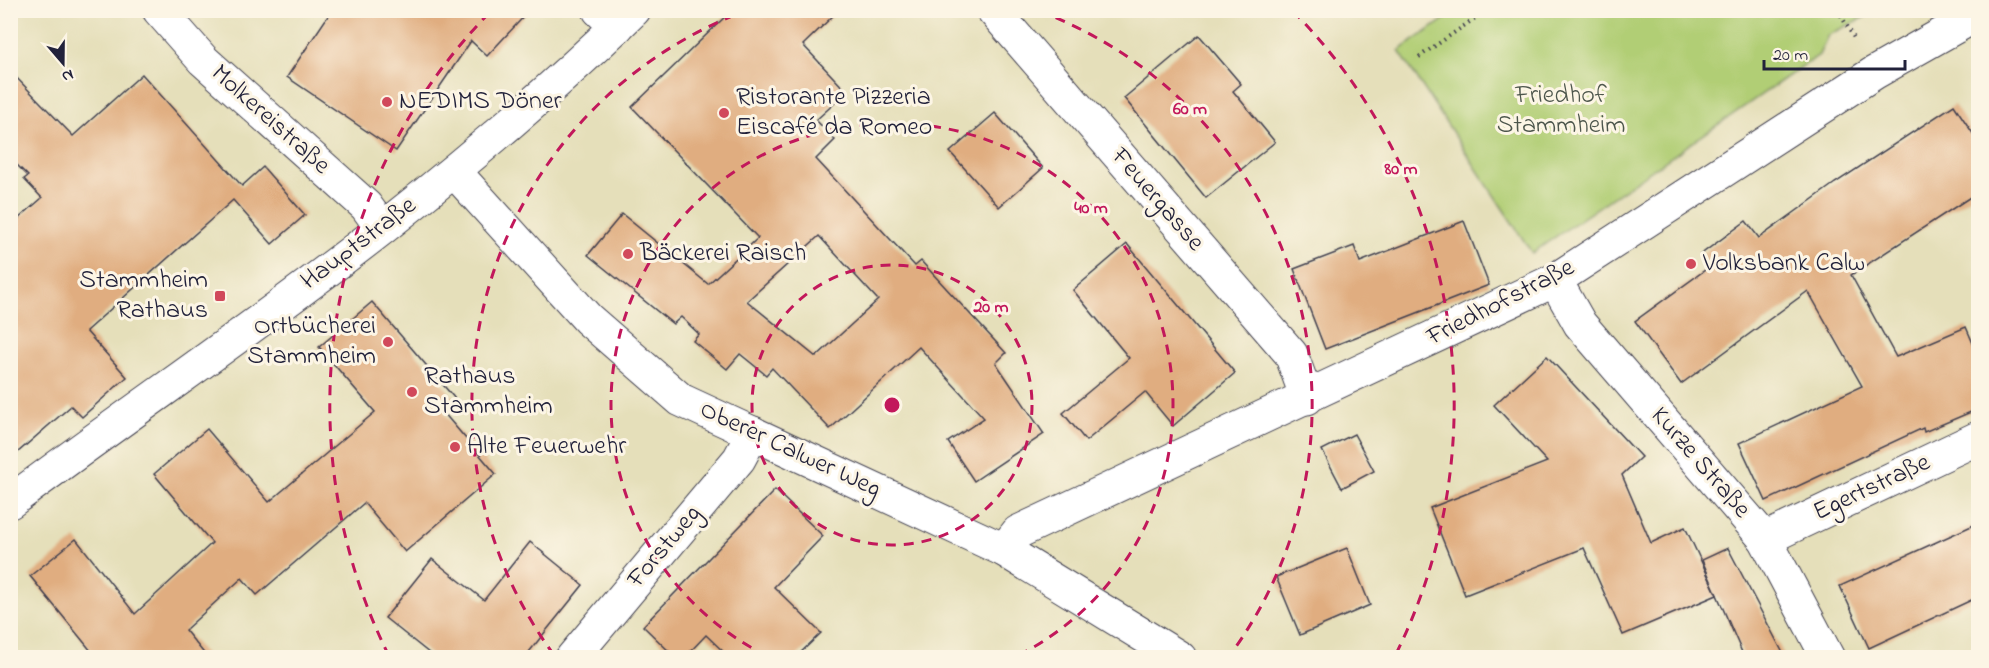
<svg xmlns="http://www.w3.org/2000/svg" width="1989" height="668" viewBox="0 0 1989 668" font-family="'Indie Flower',sans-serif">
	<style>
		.green { fill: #b1ce75; stroke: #6a7858; stroke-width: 1.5 }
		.building { fill: #e0ad80; fill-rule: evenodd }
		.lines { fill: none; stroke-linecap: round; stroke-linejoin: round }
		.street-casing { stroke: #3f3e4e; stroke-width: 35 }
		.secondary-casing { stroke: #3f3e4e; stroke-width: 35 }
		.path { stroke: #3f3e4e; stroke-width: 4; stroke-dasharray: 1.5 4.5; stroke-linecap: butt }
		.street { stroke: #fff; stroke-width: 33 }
		.secondary { stroke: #fff; stroke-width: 33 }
		.ring { fill: none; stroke: #c2185b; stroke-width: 3; stroke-dasharray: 10 8 }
		.poi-dot { fill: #d1495b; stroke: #fcf5e5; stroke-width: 2 }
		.labels { text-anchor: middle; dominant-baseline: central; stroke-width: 6; stroke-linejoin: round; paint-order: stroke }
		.park-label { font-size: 26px; fill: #4d564c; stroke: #fcf5e5 }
		.poi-label { font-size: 26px; fill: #22223b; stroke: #fcf5e5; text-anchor: start }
		.street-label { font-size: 26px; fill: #22223b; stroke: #fcf5e5 }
		.centre { fill: #c2185b; stroke: #fcf5e5; stroke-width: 3 }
		.ring-label { font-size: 18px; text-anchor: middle; font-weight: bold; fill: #c2185b; stroke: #fcf5e5; stroke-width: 6; stroke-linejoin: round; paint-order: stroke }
	</style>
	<rect width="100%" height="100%" fill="#fcf5e5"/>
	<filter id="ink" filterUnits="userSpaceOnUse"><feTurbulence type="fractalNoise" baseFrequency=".0167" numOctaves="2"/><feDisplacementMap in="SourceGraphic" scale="12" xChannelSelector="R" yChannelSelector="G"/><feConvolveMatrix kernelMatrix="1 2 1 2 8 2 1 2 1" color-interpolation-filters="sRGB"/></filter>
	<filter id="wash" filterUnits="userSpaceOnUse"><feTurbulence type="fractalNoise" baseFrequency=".008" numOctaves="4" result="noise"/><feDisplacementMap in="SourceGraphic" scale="24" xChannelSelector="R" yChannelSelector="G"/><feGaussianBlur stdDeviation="1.35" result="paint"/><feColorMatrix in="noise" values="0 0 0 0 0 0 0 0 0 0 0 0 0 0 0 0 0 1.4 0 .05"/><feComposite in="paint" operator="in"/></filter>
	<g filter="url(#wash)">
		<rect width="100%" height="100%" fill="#e5dfba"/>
		<path class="green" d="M1456,11v-1l421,1 -49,24 -9,20 -287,198 -133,-202z"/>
		<g id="blocks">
			<g class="building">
				<path d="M332,10h198l-43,46 -16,-15 -75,110 -109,-74z"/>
				<path d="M732,10h107l-36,35 44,47 -31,28 19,20 -19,19 99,107 6,-5 85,92 -10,10 48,71 -70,47 -26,-39 36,-24 -65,-71 -89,82 -58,-61 -6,7 -26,-21 -13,15 -34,-28 6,-7 -18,-17 -8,7 -85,-69 34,-41 86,70 50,-46 -126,-131zM819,236l59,64 -62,57 -69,-56z"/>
				<path d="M1199,35l42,49 -8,7 42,51 -69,56 -82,-100z"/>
				<path d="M10,71l63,65 69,-62 100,112 21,-19 42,48 -33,29 -39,-44 -147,131 41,46 -45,40 -11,-11 -61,53v-233l32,-28 -18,-19 4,-3 -18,-18z"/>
				<path d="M1954,105l24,36v51l-127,83 45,82 70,-30 12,28v54l-54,23 -1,-4 -157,73 -27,-58 123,-57 -54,-95 -127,93 -46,-63 74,-54 -9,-12 46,-34 13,17 76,-55z"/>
				<path d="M995,113l48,55 -44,39 -49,-55z"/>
				<path d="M1464,221l25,64 -164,64 -31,-80 60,-23 6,16z"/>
				<path d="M1127,244l108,129 -62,53 -28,-34 -59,49 -23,-28 66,-55 -56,-68z"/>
				<path d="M372,302l84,98 -13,12 53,62 -91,78 -41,-49 -107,92 -15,-17 -57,52 22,27h-111l-66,-81 46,-37 59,75 77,-71 -58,-69 53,-45 62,73 106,-90 -56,-65z"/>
				<path d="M1547,356l94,101 -19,18 29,68 34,-16 32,68 -94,40 -39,-87 -119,47 -35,-87 117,-46 -53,-57z"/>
				<path d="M1354,434l20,37 -32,17 -20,-38z"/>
				<path d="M775,490l48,46 -49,51 47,46 -25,24h-67l-23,-22 -21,22h-10l-32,-31z"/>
				<path d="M1978,523v74l-109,51 -29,-62z"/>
				<path d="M530,542l53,43 -58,72h-91l-49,-39 47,-59 52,41z"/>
				<path d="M1347,548l23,57 -70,30 -24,-58z"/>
				<path d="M1728,548l57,109h-41l-42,-97z"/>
			</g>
		</g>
	</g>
	<g filter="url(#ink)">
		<use href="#blocks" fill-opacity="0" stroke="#3f3e4e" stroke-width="1.5"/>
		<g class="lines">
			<defs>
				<g id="street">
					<path d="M159,10l44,50 163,146 16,22"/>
					<path d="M599,10l18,17"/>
					<path d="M993,10l298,344 16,44"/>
					<path d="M454,171l134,148 93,81 323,150 176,108"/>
					<path d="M1555,280l25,44 185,215 63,119"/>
					<path d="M1765,539l213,-101"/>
					<path d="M1004,550l14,-18 537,-252 319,-207 104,-59"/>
					<path d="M572,658l167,-199 14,-26"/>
				</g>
				<path id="secondary" d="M10,502c124,-93 252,-179 374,-275 86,-68 171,-140 250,-217"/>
			</defs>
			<use href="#street" class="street-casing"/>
			<use href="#secondary" class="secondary-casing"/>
			<g class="path">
				<path d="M1838,10l16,28"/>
				<path d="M1419,57l68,-47"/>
			</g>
			<use href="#street" class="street"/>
			<use href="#secondary" class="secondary"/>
		</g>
	</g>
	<g class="ring">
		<circle cx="892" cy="405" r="140"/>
		<path d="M767 656A281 281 0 1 1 1017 656"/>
		<path d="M554 655A421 421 0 0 1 745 11M1039 11A421 421 0 0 1 1230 655"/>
		<path d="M389 656A562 562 0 0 1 491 11M1293 11A562 562 0 0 1 1395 656"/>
	</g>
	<g class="poi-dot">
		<circle cx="387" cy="102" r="6"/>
		<circle cx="724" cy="113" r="6"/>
		<circle cx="628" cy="254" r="6"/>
		<circle cx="1691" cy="264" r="6"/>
		<rect x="214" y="290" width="12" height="12" rx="3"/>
		<circle cx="388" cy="342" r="6"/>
		<circle cx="412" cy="392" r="6"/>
		<circle cx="455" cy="447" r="6"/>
	</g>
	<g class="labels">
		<g class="park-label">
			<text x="1561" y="96">Friedhof<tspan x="1561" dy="30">Stammheim</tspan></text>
		</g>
		<g class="poi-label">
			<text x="736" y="98">Ristorante Pizzeria<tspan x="736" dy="30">Eiscafé da Romeo</tspan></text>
			<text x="399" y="102">NEDIMS Döner</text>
			<text x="640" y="254">Bäckerei Raisch</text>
			<text x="1703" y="264">Volksbank Calw</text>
			<text x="208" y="281" text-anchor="end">Stammheim<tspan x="208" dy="30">Rathaus</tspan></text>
			<text x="376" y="327" text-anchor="end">Ortbücherei<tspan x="376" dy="30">Stammheim</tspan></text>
			<text x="424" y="377">Rathaus<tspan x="424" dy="30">Stammheim</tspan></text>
			<text x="467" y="447">Alte Feuerwehr</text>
		</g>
		<g class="street-label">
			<text transform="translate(270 120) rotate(42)">Molkereistraße</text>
			<text transform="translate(1157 200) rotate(49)">Feuergasse</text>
			<text transform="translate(359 244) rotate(-37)">Hauptstraße</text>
			<text transform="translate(1501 303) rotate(-27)">Friedhofstraße</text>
			<text transform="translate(790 450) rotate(25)">Oberer Calwer Weg</text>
			<text transform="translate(1700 463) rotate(49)">Kurze Straße</text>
			<text transform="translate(1872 488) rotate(-25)">Egertstraße</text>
			<text transform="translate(665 547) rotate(-50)">Forstweg</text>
		</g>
	</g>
	<circle cx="892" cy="405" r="9" class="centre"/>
	<g class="ring-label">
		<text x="1190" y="114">60 m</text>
		<text x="1401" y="174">80 m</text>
		<text x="1091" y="213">40 m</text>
		<text x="991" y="312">20 m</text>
	</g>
	<rect width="1989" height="668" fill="none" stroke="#fcf5e5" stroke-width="36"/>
	<g transform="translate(63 63) rotate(160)" stroke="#fcf5e5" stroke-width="4.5" paint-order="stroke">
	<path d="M0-4.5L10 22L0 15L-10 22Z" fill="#22223b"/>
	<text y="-9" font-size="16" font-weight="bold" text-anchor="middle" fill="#22223b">N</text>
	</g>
	<path d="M1764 60v9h141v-9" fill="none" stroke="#22223b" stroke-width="3"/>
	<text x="1773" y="60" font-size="18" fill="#22223b" stroke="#fcf5e5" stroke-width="4.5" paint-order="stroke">20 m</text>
</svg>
